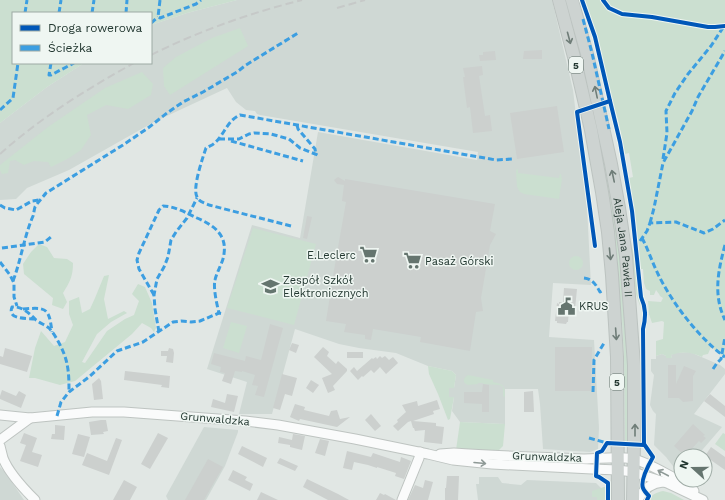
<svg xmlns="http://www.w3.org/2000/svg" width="725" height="500" viewBox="0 0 725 500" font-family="'Work Sans',sans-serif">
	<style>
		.built { fill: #cfd8d4 }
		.green { fill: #cbdfd0 }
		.building { fill: #ccd0ce }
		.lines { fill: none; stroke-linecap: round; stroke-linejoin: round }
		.minor-casing { stroke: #bec4c1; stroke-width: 11 }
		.major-casing { stroke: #bcc3c0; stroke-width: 14 }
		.minor { stroke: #fafbfb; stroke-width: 9 }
		.major { stroke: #cdd3d1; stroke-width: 12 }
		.rail { stroke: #c6c9c8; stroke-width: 2; stroke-dasharray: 8 4; stroke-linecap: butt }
		.quiet { stroke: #3c9ee1; stroke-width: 3; stroke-dasharray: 6 3; stroke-linecap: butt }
		.cycleway-casing { stroke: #eff6f2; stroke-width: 6 }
		.cycleway { stroke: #0057b8; stroke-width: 4 }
		.oneway { stroke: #6f7d78 }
		.oneway2 { stroke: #8e9996 }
		.labels { text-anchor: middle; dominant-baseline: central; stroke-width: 3; stroke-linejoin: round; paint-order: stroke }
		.shield { fill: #eff6f2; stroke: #60706a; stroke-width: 1 }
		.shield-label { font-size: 10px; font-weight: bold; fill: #223730 }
		.street-label { font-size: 11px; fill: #223730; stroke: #eff6f2 }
		.poi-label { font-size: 11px; fill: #223730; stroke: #eff6f2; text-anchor: start }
	</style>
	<rect width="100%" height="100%" fill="#e1e7e4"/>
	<g class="built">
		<path d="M237,0h315l21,90 14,117 4,78 -38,-2 -4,54 45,3 5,88 -1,21 -8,3 -47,-3 -3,-45 -2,-15h-33v35l-45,-2 -8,-11 2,-14h-5v-9h5l2,-13 -4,-4 -24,-5 -32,-13 -37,-5 -20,-4 -44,-15 -23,85h-33l8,-32 -40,-13 45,-144 48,13 18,-106 159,28 1,-8 -218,-37 -3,-1 -2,-3 -9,-1 -10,-8 -9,-14 -73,34 -85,48 -42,18 -11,11 -16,1v-77l47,-36 37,-24h67v-38l36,-12z"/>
		<path d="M690,352l30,13 5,4v5l-31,40 28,13 -25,29h-16v16l-5,-2 -10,-13 -12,-12 2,-31 -3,-3 -3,-6 4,-30 -3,-4v-12h5v-3l6,-2 4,2v2h6l-1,-3 4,-2z"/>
		<path d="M204,427l34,3v2l-13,34 -19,34h-38l-2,-4z"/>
		<path d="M0,467l5,5 19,28h-24z"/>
		<path d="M479,477h19l4,6 19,2 6,-5 69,3 5,5v12h-123l-2,-16h3z"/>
	</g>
	<g class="green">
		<path d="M0,0h237l-50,13 -36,12v-12h-138v50h71l-37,24 -47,36z"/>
		<path d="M585,0h140v358l-14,-11 -3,7 -5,1 -1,2c-11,-5 -19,-6 -31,-2l1,3h-6v-2l-4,-2 -6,2v-15l7,-2 1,-17 -2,-1 -10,2 -3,-9 -1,-13 13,1 2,-4 -3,-2 -1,-2 -3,-4 -2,5h-4v-4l-4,-2 -2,-6 -1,-14h-3l-6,-58 -5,-33 4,-1 -4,-24 -4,1 -7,-35 -7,-21 -14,-63 -14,-34z"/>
		<path d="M240,28l8,18 -78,49 -6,-9 -1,-18 13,-11 36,-19z"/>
		<path d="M142,72l11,12 -2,11 -23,14 -22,-4 -19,10 4,20 -10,15 -12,8 -18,9 -3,-5 -14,-1 -10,4 -9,-5 -5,1 -2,12 -6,1 -2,-4v-5l48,-38 57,-39z"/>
		<path d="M599,131l17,78 13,155v78h-4l-1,-85 -2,-36 -5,-26 -21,-163z"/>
		<path d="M517,169h1v4l41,5 1,-4h1l1,5 -3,20 -35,-5 -4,-2 -3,-5 -1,-16z"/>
		<path d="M253,228l63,16 -22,81 -67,-17z"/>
		<path d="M629,240l2,2 3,13 6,51 -4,-12z"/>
		<path d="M39,244l8,3 7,11 13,1 6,4c0,13 -3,19 -10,30l4,9 -4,7 -11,-4 1,-7 -29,-24 -1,-10 8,-12z"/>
		<circle cx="576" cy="263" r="7"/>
		<path d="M109,275l-5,24 4,20 16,-8 3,2 -16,9 -14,12 -15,28 3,1 22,-32 18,-12 9,-4 5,-14 -7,-7 6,-10 7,3 7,16 4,25 -2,4 -3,-4 -9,-5 -10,11 -57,47 -15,4 -25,-7h-6l6,-30 6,-17 13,15 11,-4 8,-17 -4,-11v-13l10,-4 3,16 8,-4 5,-11 9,-22z"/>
		<path d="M231,322l16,4 -8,27 -16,-5z"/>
		<path d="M428,366l24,5 4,4 -2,13h-5v9h5l-4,22 -2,1 -10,-26 -9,-20z"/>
		<path d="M642,373v67l-2,2v-65z"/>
		<path d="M468,375l25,5v2c11,2 12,4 12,15l-2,-1v-9l-3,-2 -17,-1v-1h-5v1c-3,0 -7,1 -10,1 -6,-2 -5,-7 0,-10z"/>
		<path d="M460,422l45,2 -2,22 -5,5 -42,-1z"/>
		<path d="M723,433l2,1v17l-10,-7z"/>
		<path d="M607,486v14h-10v-3h-5v-6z"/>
		<path d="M663,491l8,2 13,7h-36c3,-5 9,-8 15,-9z"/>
	</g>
	<g class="building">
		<path d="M542,50v9h-19l1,-8z"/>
		<path d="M495,51l1,9 -16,1 -1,-6h4v-3z"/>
		<path d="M482,66l1,9 -4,1 6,40 5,-1 2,16 -19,2 -3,-26 -3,1 -4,-31h2l-2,-9z"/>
		<path d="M557,106l7,46 -47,7 -7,-46z"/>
		<path d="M338,177l7,4v-2l150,25 -5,27 6,3 -6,11 -9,53 2,13 -7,1 -6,39 -50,-9 1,-5 -48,-8 -2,11 -6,-1v-4l-21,-3 2,-8 -20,-3 6,-38 -2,-4 3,-3 13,-74 -4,-1 2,-16 -7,-1 -3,-4z"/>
		<path d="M307,216l5,1 -5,22 -4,-1z"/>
		<path d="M564,288l13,1 -2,20h-6l-1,13h-1l-1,2 -9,-1v-2h-2l2,-18 2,1v-2h4z"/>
		<path d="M270,324l13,4 -19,69 -9,-2 3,-9 -6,-1 3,-10 -13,-4v1l-7,-1 -4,13 -9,-3 3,-8 -5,-1 1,-5 -10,-3 3,-11 31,8 1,-5 15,4z"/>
		<path d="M292,343l7,2 -3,8 -7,-3z"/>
		<path d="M323,347l6,5 -2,4 9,8 2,-3 9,8v2l-14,15 2,4 -7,3 -6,-15 10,-4 -18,-17z"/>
		<path d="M555,347h37l-1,44h-36z"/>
		<path d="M5,348l27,8 -5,16 -27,-8v-8l3,1z"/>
		<path d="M169,348l4,1 1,4 -1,10 -7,-1 1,-6h-6v-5h7z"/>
		<rect x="347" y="352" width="16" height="6"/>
		<path d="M380,356l2,2 3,-2 4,4 4,-3 5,6 -12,11 -6,-7 -6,6 -3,-3 -8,7 -1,-1 -4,4 -8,-9 4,-4 3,4 15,-13 1,1 3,-2 1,2z"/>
		<path d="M668,365h8v19l8,-18 12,5 -3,5v25l-10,1 -4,-4h-11z"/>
		<path d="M125,371l45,5 -1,12 -8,-1 1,-2 -38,-5z"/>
		<path d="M282,374l15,4 -5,18 -7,-2 -5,16 -7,-2z"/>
		<path d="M99,378l2,3 2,18 -9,1 -2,-16z"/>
		<path d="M311,380l8,5 -6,8 -7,-5z"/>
		<path d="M483,384l6,1v27h-7v-8l-18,-1v-11h18z"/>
		<path d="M2,390l14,6 3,-5 7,4 -5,13 -21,-9v-3z"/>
		<path d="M533,391l1,21h-10v-20z"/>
		<path d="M227,394l11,2 -4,16 -23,-5 2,-8 12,4z"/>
		<path d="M710,394l15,12v11l-21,-16z"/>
		<path d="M437,400l3,9 -7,2 1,3 -21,7 23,2v3l8,1 -2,17 -18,-2 1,-12 -10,1 -1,-3h-1l-2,-7 -3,1 -10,9 -5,-5 5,-4 -1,-2 9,-8 -4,-7 15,-4 1,5z"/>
		<path d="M295,404l10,3 -1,3 25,6 2,-5 6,-1 3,9 10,-2 -13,10 -37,-8 -1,2 -9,-4z"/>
		<path d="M371,414l10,12 -6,5 -10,-11z"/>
		<path d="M101,420h5l2,11 -5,1 1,2 -13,1 -2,-13z"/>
		<path d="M693,424l12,11 -2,1 3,2 -5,5 -2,-2 -14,15 -11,-10z"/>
		<path d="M55,425l10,1 -1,14 -13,-1 1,-5h3z"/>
		<path d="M24,433l13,5 -5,14 10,3 -4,12 -18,-6 6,-16 -6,-2z"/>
		<path d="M158,433l10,5 -18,31 -9,-5z"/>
		<path d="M78,434l12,3 -6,20 -12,-3z"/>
		<path d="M293,434l12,2 -3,14 -12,-3v-2l-12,-2 1,-6 13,3z"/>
		<path d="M116,438l6,2 -13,35 -27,-10 5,-12 20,8z"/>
		<path d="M320,439l9,2 -4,15 -10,-3z"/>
		<path d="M242,446l25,12 -4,9 -25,-13z"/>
		<path d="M711,447l14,10v13l-20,-14z"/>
		<path d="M347,451l24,6 2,-4 27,9 1,-5 10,4 -7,18 -9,-3 1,-3 -19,-6v1l-9,-3 -14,-3 -2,8 -9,-2z"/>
		<path d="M280,458l18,8 -3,5 -18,-8z"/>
		<path d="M208,459l15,8 -19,33h-19z"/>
		<path d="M233,470l14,7 -2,3 8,4 -3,7 -22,-11z"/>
		<path d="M447,476h12l-1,24h-13v-12h1z"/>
		<path d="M307,479l31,15 11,6h-21l-25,-13z"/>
		<path d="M124,480l13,7 -7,13h-17z"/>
		<path d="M425,480l8,2 -5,18h-20l7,-15 8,3z"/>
		<path d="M261,492l17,8h-21z"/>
		<path d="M380,493l4,2 1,-1 11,6h-20z"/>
	</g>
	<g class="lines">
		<defs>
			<g id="minor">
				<path d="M0,415l30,3 62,-6h32l121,9 33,4 77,14 73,15 25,6 39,4 100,5 26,1 15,2 34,11 36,17"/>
				<path d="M0,440l30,-22"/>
				<path d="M0,446c1,4 2,8 3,12 5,13 22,32 32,42"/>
				<path d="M440,454l14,-1c43,3 87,4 130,6 16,0 33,-3 49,0 11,2 53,24 61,32"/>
				<path d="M402,500l17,-42 1,-6"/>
				<path d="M638,500c5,-11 14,-17 25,-18"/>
			</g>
			<g id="major">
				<path d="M559,0l15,57 17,73 11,62 6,40 4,43 5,82 1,143"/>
				<path id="s1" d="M572,0l15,54 24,110 8,44 7,48 8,109v77l-1,58"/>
			</g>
		</defs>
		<use href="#minor" class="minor-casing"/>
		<use href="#major" class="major-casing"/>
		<use href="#minor" class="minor"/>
		<use href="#major" class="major"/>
		<g class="rail">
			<path d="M337,8l28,-8"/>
			<path d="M151,55c48,-24 99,-42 151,-55"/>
			<path d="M0,154c40,-36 87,-65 134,-91"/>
		</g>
		<g class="quiet">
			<path d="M160,0l-2,17 2,1 36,-14 5,-4"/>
			<path d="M25,13l2,-13"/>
			<path d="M59,13l2,-13"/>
			<path d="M92,13l2,-13"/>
			<path d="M126,13l1,-13"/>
			<path d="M583,19l9,34 17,76"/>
			<path d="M151,23l7,-6"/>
			<path d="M51,63l-2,12h2l23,-12"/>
			<path d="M0,110l13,-12 5,-35"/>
			<path d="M297,125l1,4 17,20 1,6"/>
			<path d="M219,139h20l10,-5 5,-1 17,1 18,5 11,9 20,8"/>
			<path d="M231,141l72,20"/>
			<path d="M663,159l4,-26 -1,-22 9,-18 13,-19 23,-28 13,-20"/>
			<path d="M0,205l5,3 11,2 16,-9 7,-1"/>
			<path d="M650,223l4,-15 9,-45 29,-52 6,-14 27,-46"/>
			<path d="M291,226l-82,-21c-4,-2 -10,-3 -12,-8 -5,-9 6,-40 9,-49 2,-1 4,-2 6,-3 12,-8 14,-24 28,-30l256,45 16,-1"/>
			<path d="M642,238c6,11 10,24 16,36 14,29 41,64 67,83"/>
			<path d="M640,241l7,-10 3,-8 26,-1 28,11 9,-4 12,-9"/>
			<path d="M725,245c-7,26 -12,50 0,75"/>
			<path d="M2,248l43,-6 7,-6"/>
			<path d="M0,262l10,13 4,8v14l3,9"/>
			<path d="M584,278c9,1 12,7 16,14l2,-1"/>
			<path d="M13,281c8,-21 11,-44 20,-65 1,-3 1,-6 2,-9 3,-5 8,-10 11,-14l77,-48 25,-17 19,-15 16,-11 20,-10 34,-20 9,-7 52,-32"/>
			<path d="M154,295l-15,-26 -2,-9 2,-7 20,-43 4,-4c11,0 24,7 34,12 16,7 30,16 27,36 -1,9 -7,17 -9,26 -2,8 2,25 4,33"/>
			<path d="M23,309c24,-2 26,-1 29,23"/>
			<path d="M35,319c-9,-1 -28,1 -23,-12 10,-1 17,6 24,13 4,3 9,5 13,8 8,9 16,25 18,36 2,9 2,19 2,28"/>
			<path d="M159,332l-4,-23 -1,-14 3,-16 7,-12 4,-10 3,-17 5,-8 11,-14 10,-20"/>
			<path d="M713,369l4,-6 4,-4 4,-22"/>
			<path d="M593,392l1,-32 10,-17"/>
			<path d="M57,416l4,-14 8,-10 20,-15 28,-26 26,-9 30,-20 8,-1 10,1 9,-1 19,-8 5,1"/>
			<path d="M589,438l18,5 3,1"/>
		</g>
		<defs>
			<g id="cycleway">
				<path d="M582,0l13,37 15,64 10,41 12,69 9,86c5,11 5,20 2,32l1,115 9,13c-4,7 -13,23 -10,31 1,3 4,6 6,8l-2,4"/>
				<path d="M603,0l6,8 13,6 30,3 56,10h7l10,-1"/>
				<path d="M595,246l-18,-134 33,-11"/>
				<path d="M608,500v-17l-9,-6 -3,-1 1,-23 5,-2 5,-8 37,2"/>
			</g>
		</defs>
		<use href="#cycleway" class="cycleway-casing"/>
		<use href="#cycleway" class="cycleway"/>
	</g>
	<defs><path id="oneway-shaft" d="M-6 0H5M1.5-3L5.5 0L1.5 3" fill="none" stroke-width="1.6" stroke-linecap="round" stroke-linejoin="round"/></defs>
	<g class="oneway">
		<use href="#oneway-shaft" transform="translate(569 38) rotate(75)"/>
		<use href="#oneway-shaft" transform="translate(596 92) rotate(-102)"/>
		<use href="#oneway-shaft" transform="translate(613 176) rotate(-102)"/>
		<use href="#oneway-shaft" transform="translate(610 254) rotate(84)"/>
		<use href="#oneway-shaft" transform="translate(616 334) rotate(86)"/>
		<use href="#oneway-shaft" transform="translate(635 430) rotate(-90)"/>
	</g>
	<g class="oneway2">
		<use href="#oneway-shaft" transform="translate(480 463) rotate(5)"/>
		<use href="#oneway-shaft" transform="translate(663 473) rotate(-152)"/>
	</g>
	<defs>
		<symbol id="supermarket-bare" viewBox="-9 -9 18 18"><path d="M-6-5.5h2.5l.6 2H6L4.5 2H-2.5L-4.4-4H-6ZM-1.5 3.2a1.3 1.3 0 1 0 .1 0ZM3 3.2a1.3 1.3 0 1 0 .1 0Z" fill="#65756f" stroke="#eff6f2" stroke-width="2.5" paint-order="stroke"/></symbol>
		<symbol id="school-bare" viewBox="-9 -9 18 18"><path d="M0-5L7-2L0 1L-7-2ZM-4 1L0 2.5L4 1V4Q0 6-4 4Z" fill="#65756f" stroke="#eff6f2" stroke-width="2.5" paint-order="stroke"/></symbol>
		<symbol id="civic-bare" viewBox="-9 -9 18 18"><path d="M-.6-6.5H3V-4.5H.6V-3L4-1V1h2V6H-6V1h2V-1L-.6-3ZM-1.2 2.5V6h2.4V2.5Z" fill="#65756f" stroke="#eff6f2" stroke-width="2.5" paint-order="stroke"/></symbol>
	</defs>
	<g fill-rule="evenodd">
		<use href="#supermarket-bare" x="356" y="242" width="25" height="25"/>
		<use href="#supermarket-bare" x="400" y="248" width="25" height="25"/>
		<use href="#school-bare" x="258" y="274" width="25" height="25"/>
		<use href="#civic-bare" x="554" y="294" width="25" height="25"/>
	</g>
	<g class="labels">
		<g class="shield">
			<rect x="569" y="57" width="14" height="16" rx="3"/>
			<rect x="610" y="374" width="14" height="16" rx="3"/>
		</g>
		<g class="shield-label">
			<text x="576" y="65">5</text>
			<text x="617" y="382">5</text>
		</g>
		<g class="street-label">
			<text stroke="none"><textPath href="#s1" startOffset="253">Aleja Jana Pawła II</textPath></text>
			<text transform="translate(215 419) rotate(5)">Grunwaldzka</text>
			<text transform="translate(547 457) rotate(2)">Grunwaldzka</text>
		</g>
		<g class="poi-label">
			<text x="356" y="255" text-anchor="end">E.Leclerc</text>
			<text x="425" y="261">Pasaż Górski</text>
			<text x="283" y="280">Zespół Szkół<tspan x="283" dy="13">Elektronicznych</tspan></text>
			<text x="579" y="306">KRUS</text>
		</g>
	</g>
	<rect x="12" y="12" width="140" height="52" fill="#eff6f2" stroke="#9daaa4"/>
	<rect x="20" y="25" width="20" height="6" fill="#0057b8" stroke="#9daaa4"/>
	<text x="48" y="32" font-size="12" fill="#223730">Droga rowerowa</text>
	<rect x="20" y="45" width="20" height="6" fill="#3c9ee1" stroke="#9daaa4"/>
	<text x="48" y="52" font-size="12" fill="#223730">Ścieżka</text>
	<g transform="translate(693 468) rotate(291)"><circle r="19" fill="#eff6f2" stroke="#9daaa4"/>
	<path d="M0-3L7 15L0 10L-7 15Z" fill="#65756f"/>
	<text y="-6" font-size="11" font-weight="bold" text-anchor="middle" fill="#223730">N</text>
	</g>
</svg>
